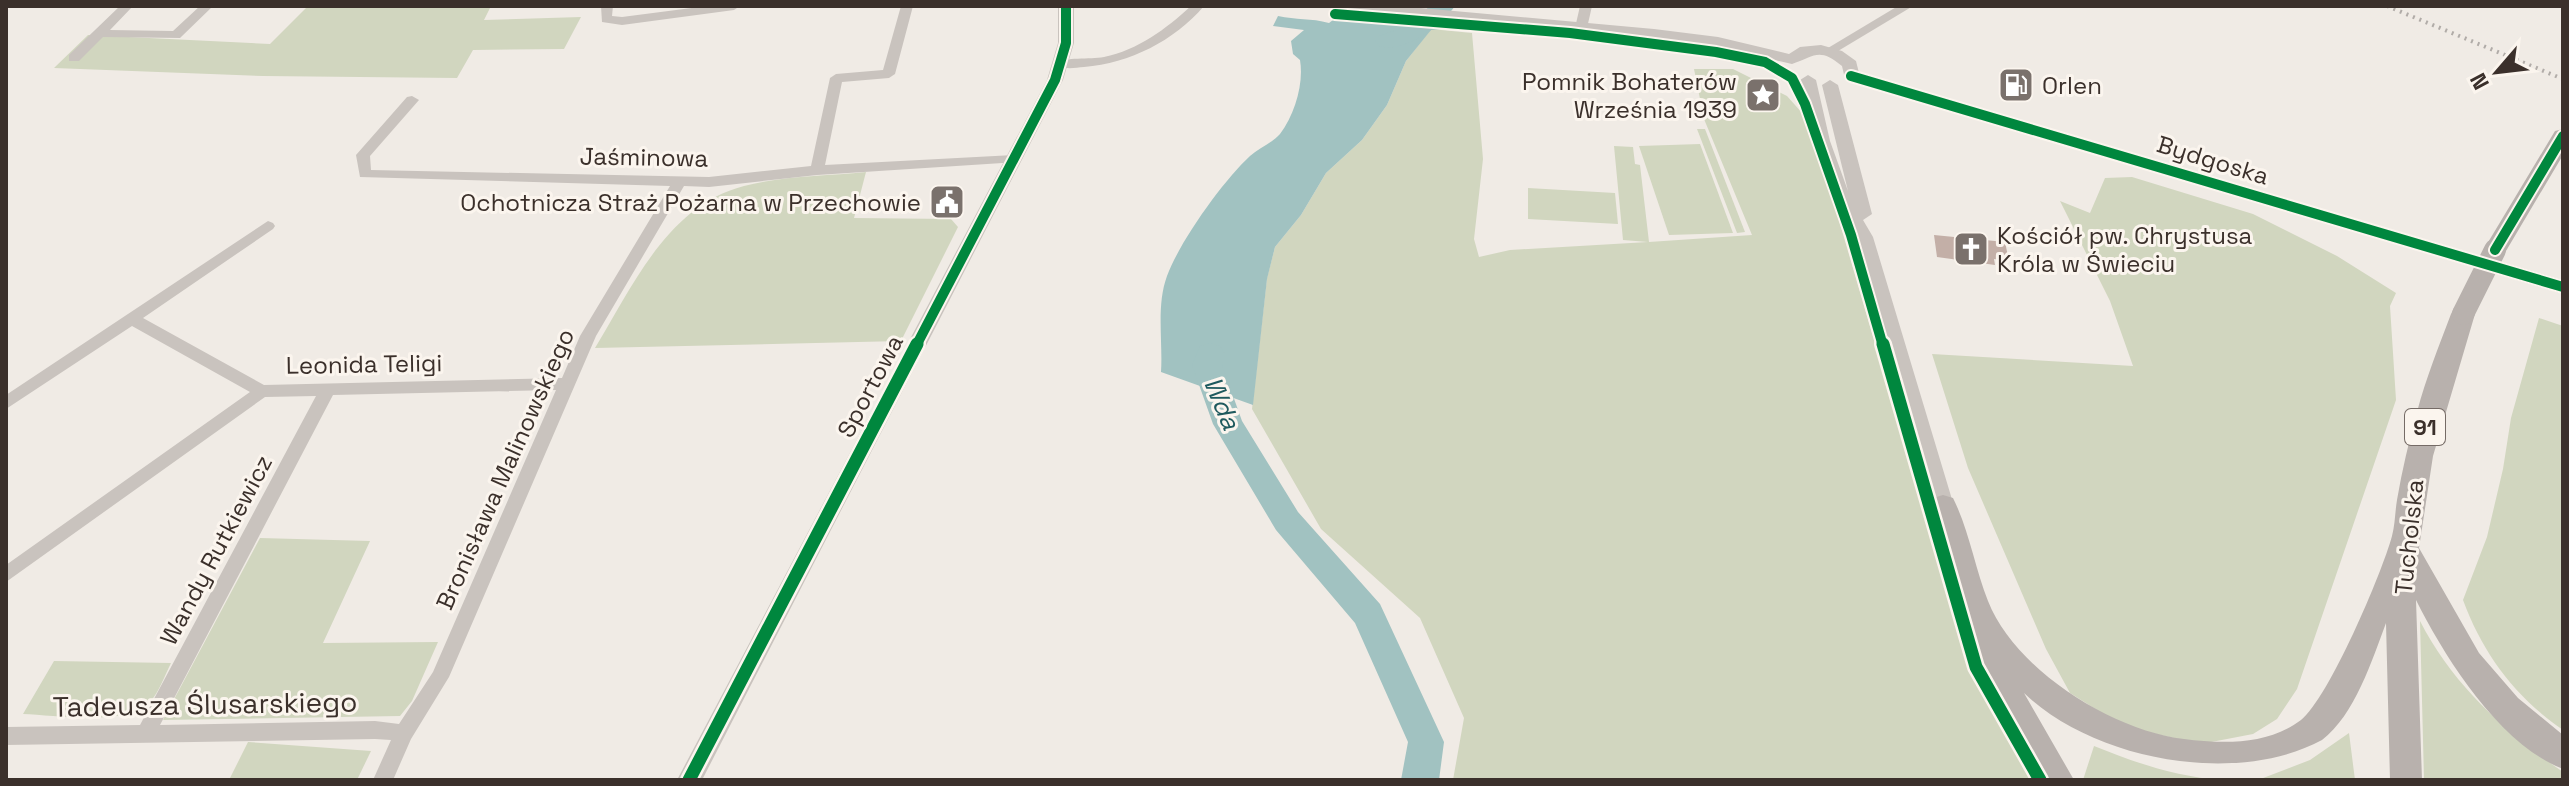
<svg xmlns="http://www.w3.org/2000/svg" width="2569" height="786" viewBox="0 0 2569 786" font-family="'Space Grotesk',sans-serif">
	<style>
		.green { fill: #d1d6bf }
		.water { fill: #a1c2c1 }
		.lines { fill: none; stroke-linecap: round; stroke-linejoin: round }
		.river { fill: #a1c2c1; fill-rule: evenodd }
		.building { fill: #c3afa7 }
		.minor { fill: #c9c3be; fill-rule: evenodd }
		.tertiary { fill: #c9c3be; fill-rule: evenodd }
		.primary { fill: #b8b1ad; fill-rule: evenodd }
		.rail { stroke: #b1aca8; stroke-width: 4; stroke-dasharray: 2 5; stroke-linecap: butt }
		.primary-bridge { stroke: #b8b1ad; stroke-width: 22 }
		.cycleway-far1-casing { stroke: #fbf5ee; stroke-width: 14 }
		.cycleway-casing { stroke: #fbf5ee; stroke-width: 18 }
		.cycleway-far1 { stroke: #00873e; stroke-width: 10 }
		.cycleway { stroke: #00873e; stroke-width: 13 }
		.labels { text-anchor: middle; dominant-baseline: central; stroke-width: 6; stroke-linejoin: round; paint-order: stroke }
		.shield { fill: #fbf5ee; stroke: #756b66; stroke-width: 2 }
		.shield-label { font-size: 22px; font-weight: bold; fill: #3b302b }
		.poi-label { font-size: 24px; fill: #3b302b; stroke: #fbf5ee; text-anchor: end }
		.street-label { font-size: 24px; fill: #3b302b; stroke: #fbf5ee }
		.water-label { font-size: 26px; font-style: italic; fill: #1f5a5e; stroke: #fbf5ee }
		.near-street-label { font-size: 28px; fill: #3b302b; stroke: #fbf5ee }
	</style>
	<rect width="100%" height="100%" fill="#f0ebe5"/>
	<g class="green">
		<path d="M308,6h183l-7,14 97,-3 -17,32 -91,1 -16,28 -194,-2 -209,-8 34,-33 182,9z"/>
		<path d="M1431,29l41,4 11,126 -9,80 5,18 31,-7 138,-8 -25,-2 -9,-94 19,1 2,17 5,1 9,77 103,-7 -48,-116 -10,-50h39l54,27 16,18 35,103 135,462 61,101h-581l11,-62 -44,-100 -99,-89 -69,-120 15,-131 8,-31 26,-32 25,-42 36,-33 25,-35 19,-44z"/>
		<path d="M1697,129h8l40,103 -8,1z"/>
		<path d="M1700,144l33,89 -64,2 -30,-89z"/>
		<path d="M866,172l-12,46 97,1 7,8 -57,114 -306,7c38,-62 72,-142 149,-162 38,-10 82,-10 122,-14z"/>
		<path d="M2132,177l121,37 84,42 59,37 -6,13 6,94 -99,289 -20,30 -24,15 -52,10 -77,-17 -54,-34 -24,-44 -78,-181 -36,-114 201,12 -23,-65 -50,-100 30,12 15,-35z"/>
		<path d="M1528,188l87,5 3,31 -90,-5z"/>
		<path d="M2539,318l24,8v404c-48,-33 -80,-76 -100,-130l24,-63 16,-68 8,-51z"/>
		<path d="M260,538l110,3 -47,102 115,-1 -26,59 -12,15 -237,4z"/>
		<path d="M2420,621c33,64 84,110 143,151v8h-139z"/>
		<path d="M54,661l117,2c-6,12 -12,29 -21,39 -23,25 -95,13 -127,12z"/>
		<path d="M2349,733l6,47h-97l52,-20z"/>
		<path d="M248,742l123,9 -14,29h-128z"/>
		<path d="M2094,746c42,17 83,31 128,34h-139z"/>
	</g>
	<path class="water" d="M1278,16c18,4 33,2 51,7l8,-6 115,11 -21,2 -25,31 -19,44 -25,35 -36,33 -25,42 -26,32 -8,32 -14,126 -92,-33c2,-31 -5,-66 6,-96 13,-35 56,-95 83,-120 9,-8 22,-13 30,-22 15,-20 24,-51 20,-74l-7,-6 -2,-13 13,-11 -31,-4z"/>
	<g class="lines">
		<g class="river">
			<path d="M1430,6h25c-15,21 -49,47 -76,40l-4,-5 4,-5 26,-9z"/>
			<path d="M1210,343l10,3 5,8 -3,11 20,56 56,91 82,92 64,138 -5,38h-38l7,-38 -53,-119 -79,-93 -63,-106 -21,-59 8,-19z"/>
		</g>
	</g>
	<path class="building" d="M1934,235l71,7 4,19 -15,-2 1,6 -58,-8z"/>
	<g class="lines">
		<g class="minor">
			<path d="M120,6h13l-23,24 63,1 27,-25h13l-33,32 -77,-1 -24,24h-10v-6z"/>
			<path d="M601,6h12l-1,10 10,1 85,-11h33l-6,4 -112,15 -20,-3z"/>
			<path d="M901,6h12l-18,68 -6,4 -47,4 -17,83 189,-10 5,1 2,3 -2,3 -202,13 -108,12 -25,-1 -88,150 -147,341 -38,62 -18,41h-20l18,-40 -16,-1 -369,6v-18l134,-2 176,-329 -51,1 -259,185v-17l244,-173 -118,-66 -126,83v-14l262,-174 5,2 2,3 -2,3 -130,89 121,67 298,-7 18,-42 90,-150 -310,-9 -4,-22 51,-58 5,-1 7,4 -49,56 1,14 338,7 102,-11 19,-88 6,-4 47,-4zM556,390l-123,282 -34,52 -24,-3 -215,4 173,-330z"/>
			<path d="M1191,6h13c-30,35 -74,57 -120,61 -10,1 -22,3 -29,-3 11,-8 34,-4 49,-7 34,-7 62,-28 87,-51z"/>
			<path d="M1580,6h12l-5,22 -6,4 -6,-4z"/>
			<path d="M1898,6h15l-80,48 -4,1 -6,-4z"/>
		</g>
		<g class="tertiary">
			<path d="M1058,6h16v37l-11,37 -361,700h-25l370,-700 11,-37z"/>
			<path d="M1341,6h58l255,23 64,8 71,17 11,-7 21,-2 21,6 14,10 3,12 704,207v14l-718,-215 -3,-13c-23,-19 -27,-10 -50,-2l-74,-17 -64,-8 -305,-28z"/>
			<path d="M1808,75l8,5 14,61 18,50 -26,-106 8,-5 8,5 34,129 -9,6 10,17 81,269 -3,6 -8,3 -8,-3 -3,-6 -77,-269c-29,-49 -46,-101 -55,-157z"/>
		</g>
		<g class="primary">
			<path d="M2563,129v26l-60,101h-16l-4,-6 4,-6 68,-113z"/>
			<path d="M2463,305l9,3 3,6 -42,142 -14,92 60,105 39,45 45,37v34c-63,-24 -118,-111 -147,-169l6,180h-32l-4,-157c-14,37 -31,92 -64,117 -85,46 -227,21 -298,-47l50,87h-33l-58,-103 -54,-171 4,-8 10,-3 10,3c16,32 22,70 35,103 27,69 125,130 196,138 40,5 84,6 117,-19 28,-22 81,-147 91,-184 3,-11 3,-24 5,-36 5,-30 12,-59 20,-88 9,-34 22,-66 34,-98l3,-6z"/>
		</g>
		<path class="rail" d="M2387,6l176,73"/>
		<path class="primary-bridge" d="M2463,314l32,-64"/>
		<defs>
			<g id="cycleway-far1">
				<path d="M1335,14l235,19 146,19 49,10 27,16 13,26 46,131 32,111"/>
				<path d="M1851,76l712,211"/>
				<path d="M2495,250l68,-114"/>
				<path d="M916,346l139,-266 11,-37v-37"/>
			</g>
			<g id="cycleway">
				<path d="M1883,344l93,323 64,113"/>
				<path d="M689,780l228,-436"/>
			</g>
		</defs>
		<use href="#cycleway-far1" class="cycleway-far1-casing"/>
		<use href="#cycleway" class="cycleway-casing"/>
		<use href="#cycleway-far1" class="cycleway-far1"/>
		<use href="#cycleway" class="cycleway"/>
	</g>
	<defs>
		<symbol id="fuel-square" viewBox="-11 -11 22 22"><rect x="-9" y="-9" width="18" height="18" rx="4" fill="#7a716c" stroke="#fbf5ee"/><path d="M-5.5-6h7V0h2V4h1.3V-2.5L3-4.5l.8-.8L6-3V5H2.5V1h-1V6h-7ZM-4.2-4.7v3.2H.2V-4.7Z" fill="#fff"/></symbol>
		<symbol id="sight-square" viewBox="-11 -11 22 22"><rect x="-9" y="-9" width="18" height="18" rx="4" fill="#7a716c" stroke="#fbf5ee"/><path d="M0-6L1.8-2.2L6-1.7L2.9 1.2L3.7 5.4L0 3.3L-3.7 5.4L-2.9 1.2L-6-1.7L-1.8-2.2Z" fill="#fff"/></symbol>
		<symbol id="civic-square" viewBox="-11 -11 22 22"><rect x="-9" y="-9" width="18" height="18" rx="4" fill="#7a716c" stroke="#fbf5ee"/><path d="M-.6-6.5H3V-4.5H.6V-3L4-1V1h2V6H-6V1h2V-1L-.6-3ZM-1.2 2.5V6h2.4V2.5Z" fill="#fff"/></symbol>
		<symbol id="church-square" viewBox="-11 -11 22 22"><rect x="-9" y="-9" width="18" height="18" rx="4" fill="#7a716c" stroke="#fbf5ee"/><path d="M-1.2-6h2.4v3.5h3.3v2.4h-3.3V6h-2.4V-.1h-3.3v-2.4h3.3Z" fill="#fff"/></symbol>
	</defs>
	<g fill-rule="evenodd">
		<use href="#fuel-square" x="1996" y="65" width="40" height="40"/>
		<use href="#sight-square" x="1743" y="75" width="40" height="40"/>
		<use href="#civic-square" x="927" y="182" width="40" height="40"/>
		<use href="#church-square" x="1951" y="229" width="40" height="40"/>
	</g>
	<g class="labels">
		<rect class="shield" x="2405" y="409" width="40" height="36" rx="6"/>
		<g class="shield-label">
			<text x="2425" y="427">91</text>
		</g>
		<g class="poi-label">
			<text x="1737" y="81">Pomnik Bohaterów<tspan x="1737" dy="28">Września 1939</tspan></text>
			<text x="2042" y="85" text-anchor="start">Orlen</text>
			<text x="921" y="202">Ochotnicza Straż Pożarna w Przechowie</text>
			<text x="1997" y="235" text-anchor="start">Kościół pw. Chrystusa<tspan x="1997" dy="28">Króla w Świeciu</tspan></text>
		</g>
		<g class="street-label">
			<text transform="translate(644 157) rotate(1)">Jaśminowa</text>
			<text transform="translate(2213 160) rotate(17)">Bydgoska</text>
			<text transform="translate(364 364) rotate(-1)">Leonida Teligi</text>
			<text transform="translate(870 386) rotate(-62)">Sportowa</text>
			<text transform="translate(505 469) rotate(-66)">Bronisława Malinowskiego</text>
			<text transform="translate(2409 537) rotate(-84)">Tucholska</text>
			<text transform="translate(216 550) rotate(-62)">Wandy Rutkiewicz</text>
		</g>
		<g class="water-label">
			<text transform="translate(1222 403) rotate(67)">Wda</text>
		</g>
		<g class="near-street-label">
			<text transform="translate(205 704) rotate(-1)">Tadeusza Ślusarskiego</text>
		</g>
	</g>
	<rect width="2569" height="786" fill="none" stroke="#3b302b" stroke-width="16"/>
	<g transform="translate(2497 72) rotate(242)" stroke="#fbf5ee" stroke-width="6" paint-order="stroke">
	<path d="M0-6L14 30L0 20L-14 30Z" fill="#3b302b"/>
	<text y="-12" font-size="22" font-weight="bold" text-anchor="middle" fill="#3b302b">N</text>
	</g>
</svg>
